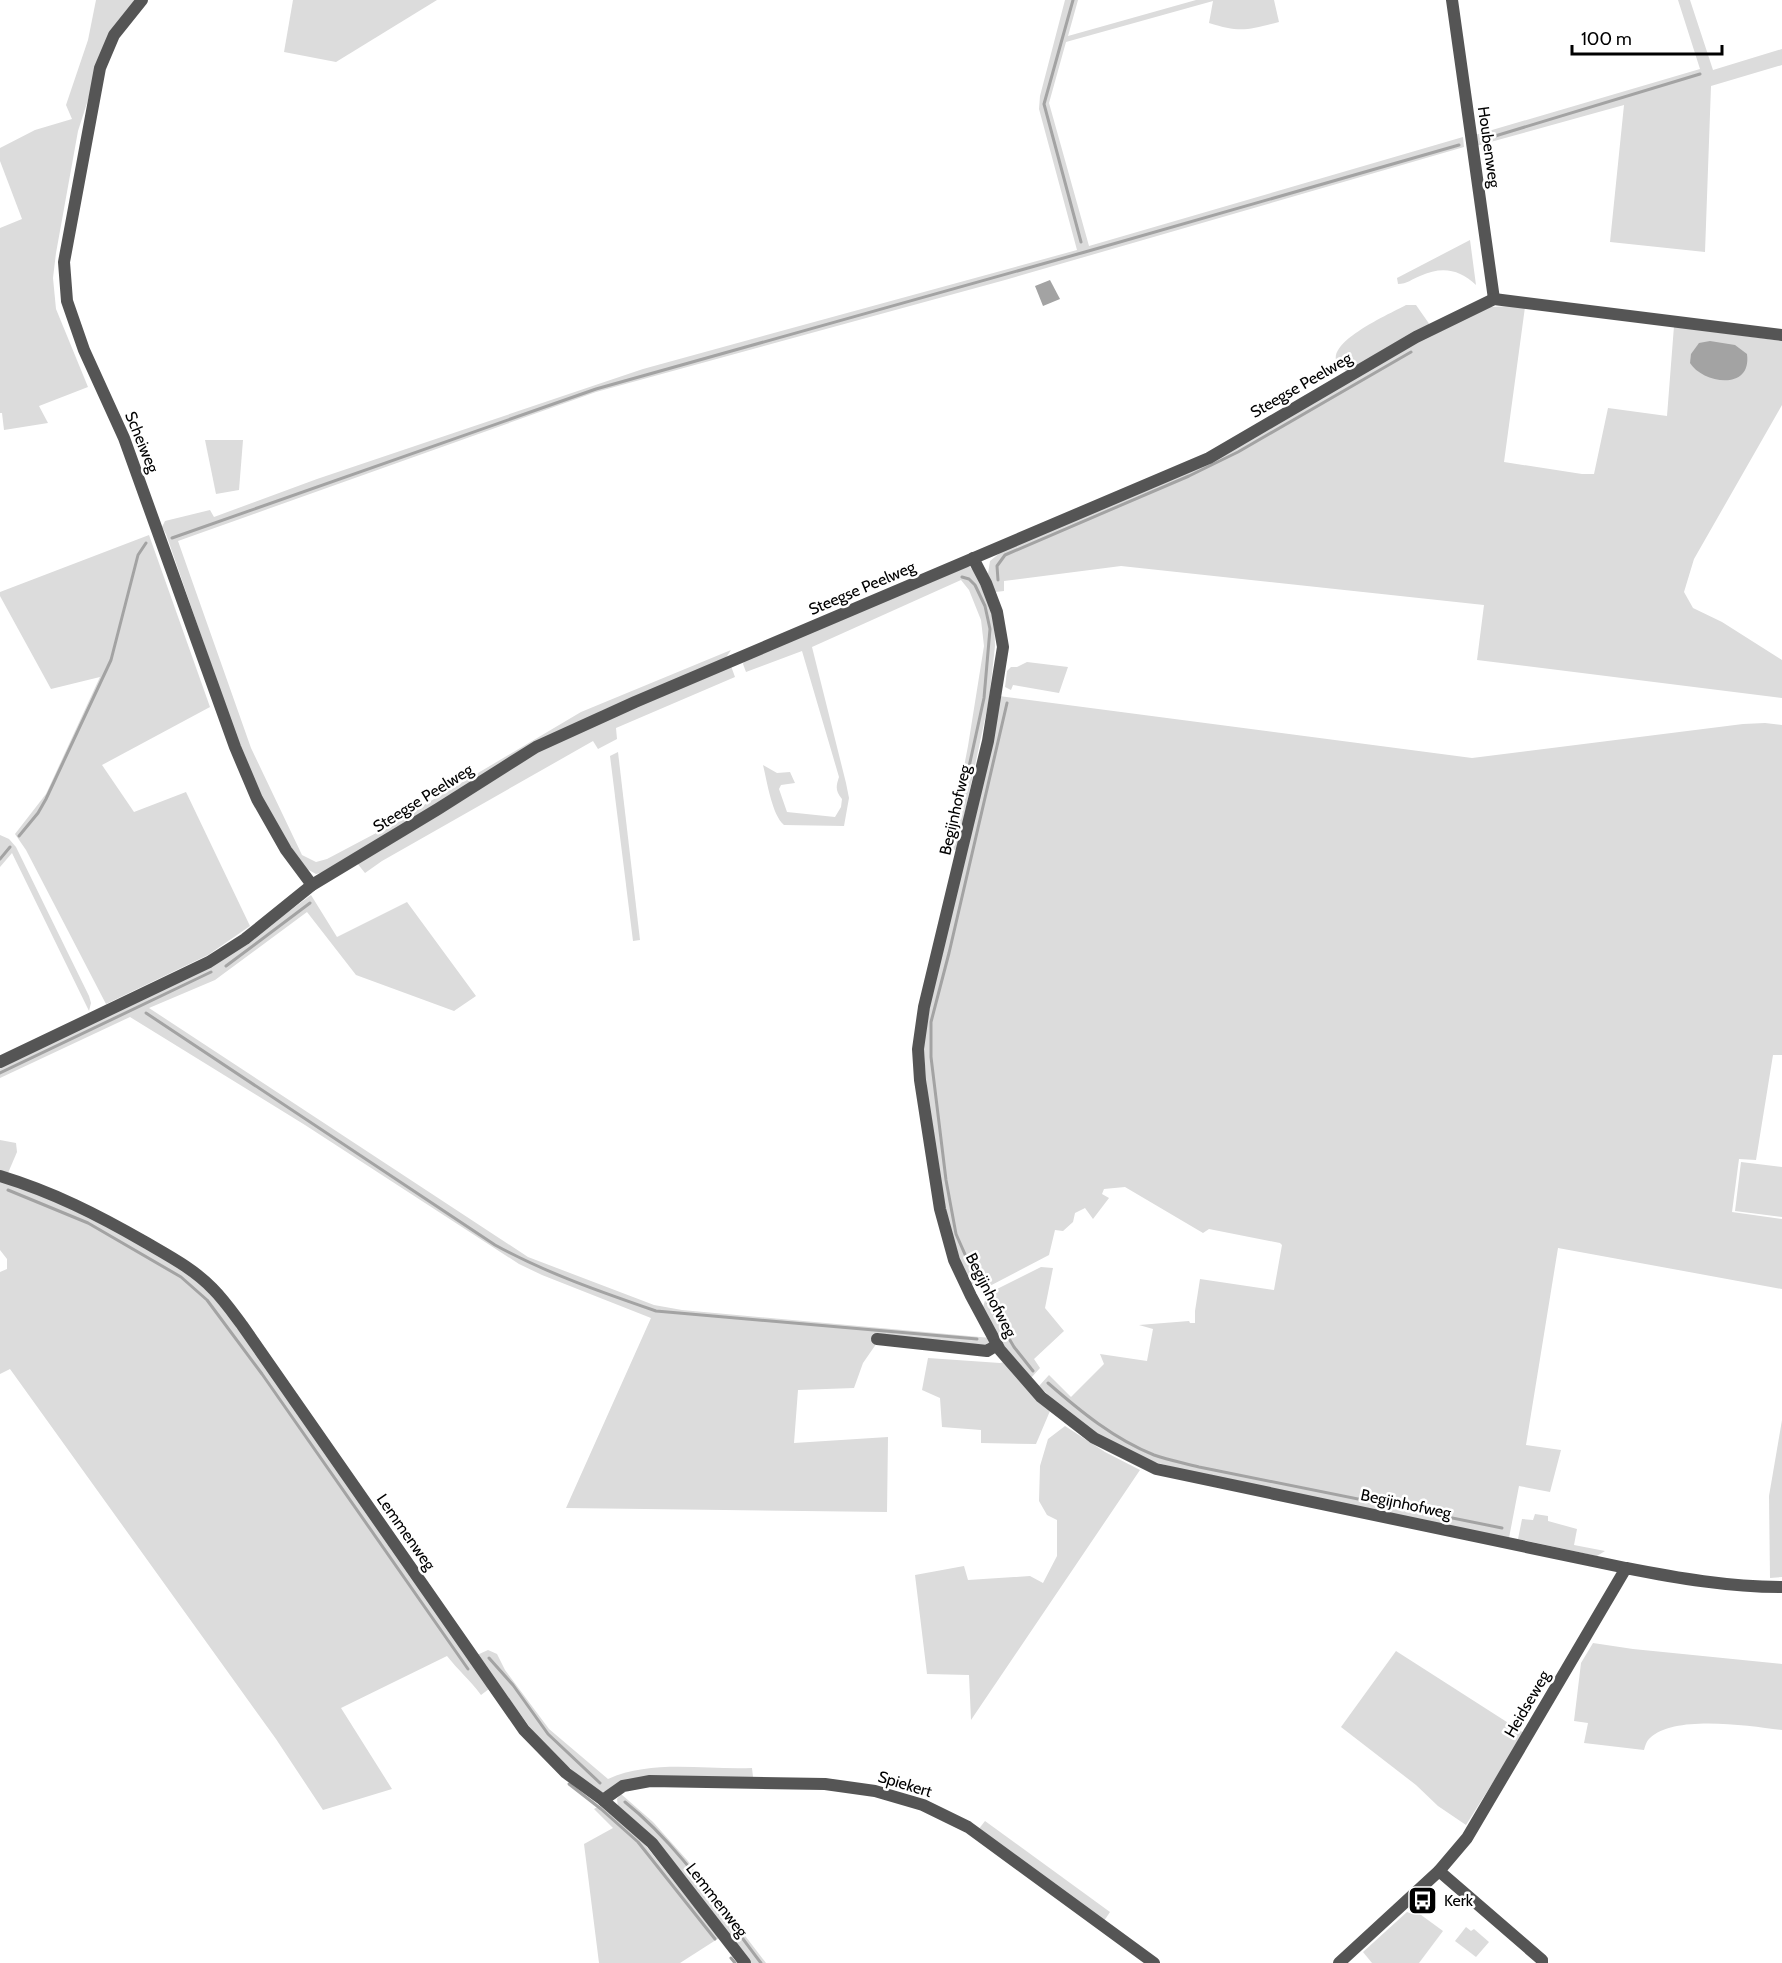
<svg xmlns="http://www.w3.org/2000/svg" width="1782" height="1963" viewBox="0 0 1782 1963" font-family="Cabin,sans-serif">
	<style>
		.green { fill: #dcdcdc }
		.water { fill: #a3a3a3 }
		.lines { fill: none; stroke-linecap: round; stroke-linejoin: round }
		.stream { stroke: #a3a3a3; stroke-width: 3 }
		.minor { stroke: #555; stroke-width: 12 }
		.tertiary { stroke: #555; stroke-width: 12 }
		.labels { text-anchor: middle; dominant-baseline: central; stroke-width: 5; stroke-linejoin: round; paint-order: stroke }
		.street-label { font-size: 16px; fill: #000; stroke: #fff }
		.poi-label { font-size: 16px; fill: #000; stroke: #fff; text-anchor: start }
	</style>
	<rect width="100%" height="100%" fill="#fff"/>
	<g class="green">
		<path d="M96,0h43l-35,50 -26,81 -22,122 -3,25 3,31 32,78 -49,19 9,17 -44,7 -2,-17h-2v-185l22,-9 -22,-58v-13l35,-18 37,-11 -6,-14 22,-65z"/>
		<path d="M293,0h144l-101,62 -52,-10z"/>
		<path d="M1065,0h13l-10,36 128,-36h78l5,22c-31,8 -39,11 -70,1l4,-22 -147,41 -17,61 40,143 374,-109 1,10 -459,133 -409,112 -418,149 73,207 51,107 14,7 11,-3 53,-28 201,-119 150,-62 -6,9 -124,52 -266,158 -19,5 -11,-6 -37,-56 -29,-67 -73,-211 -4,-7 3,-6 45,-11 4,7 103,-38 326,-110 434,-119 -38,-141 1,-13z"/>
		<path d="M1678,0h12l23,70 69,-21v16l-71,21 -6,166 -95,-10 14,-137 -148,41 -1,-11 225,-66z"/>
		<path d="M1470,240l6,45c-17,-16 -34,-19 -56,-9 -8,3 -13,8 -22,8l-1,-6z"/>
		<path d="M1406,305h10l14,20 -83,46c-41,-21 43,-57 59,-66z"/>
		<path d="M1513,306l12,1 -21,155 78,12h12l14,-66 59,8 7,-90 108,15v64l-88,154 -10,33 9,16 29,14 60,38v38l-305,-38 7,-55 -363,-39 -117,15v10l-9,1 -7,-18 2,-13 11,-9 178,-76 249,-140 62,-29z"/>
		<path d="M205,440h38l-4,50 -23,4z"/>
		<path d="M149,535l61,172 -108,58 32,47 52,-20 64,134 -42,29 -102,49 -80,-154 -11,-16 31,-40 54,-117 -49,12 -51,-93v-4z"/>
		<path d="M961,567h9l5,5 19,46 1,28 -6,54 -32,150 -9,-1 20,-103 16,-100 -3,-26 -12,-30 -8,-10 -149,67 34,136 3,15 -5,28 -60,-1c-12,-10 -17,-44 -21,-60l14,8 13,-1 5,11 -14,2 -2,4 8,23 48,5 6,-10 1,-8c-7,-8 -6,-13 -3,-22l-37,-126 -56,21 -3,-8 2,-5z"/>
		<path d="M1027,662l41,5 -9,26 -46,-8 -2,5 -6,-3 2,-16 4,-4h6z"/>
		<path d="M731,666l4,11 -119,51 1,11 -19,10 -5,-8 -211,120 -17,12 -8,-10 209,-128z"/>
		<path d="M999,696l473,62 271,-34 22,-1 17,2v330h-9l-17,105 -17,-1 -7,53 50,7v70l-224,-41 -32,197 35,5 -11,42 -31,-6 -10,52 -305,-62 -56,-16 -47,-23 -40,-30 -22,-21 10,-11 22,22 33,-33 -4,-10 47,7 6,-32 -14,-4 50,-4 1,2h5v-12l5,-32 74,11 8,-45 -2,-2 -71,-14 -6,4 -78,-46 -21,2 -2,5 7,4 -16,21 -8,-11 -10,5 -2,9 -10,9 -8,-1 -6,25 -67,35 -12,-5 -17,-38 -24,-127 -6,-83z"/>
		<path d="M618,752l22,188 -7,1 -23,-185z"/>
		<path d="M0,835l9,4 7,8 73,149 2,7 -2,8 -77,-158 -12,14z"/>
		<path d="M311,895l26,42 70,-35 69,94 -22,15 -98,-36 -49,-63 -92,68 -66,28 379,249 126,48 28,5 309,28 -2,6 -5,4 -103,-11 -18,26 -9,25 -56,2 -4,53 94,-6 -1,75 -321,-4 85,-190 -109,-43 -23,-11 -214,-139 -175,-108 -130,61v-13l227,-108z"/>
		<path d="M0,1140l16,3 1,9 -9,21 -8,-2z"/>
		<path d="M1741,1162l41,5v50l-47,-6z"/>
		<path d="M0,1181l32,9 97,45 68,44 40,46 252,364 -8,6c-11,-15 -23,-25 -34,-39l-106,52 51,81 -69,21 -47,-71 -266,-370 -10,5v-102l7,-3v-10l-7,-9z"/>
		<path d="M1041,1267l12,1 -8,40 19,23 -30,28 6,9 -9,10 -29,-34 -19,-37 4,-13z"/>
		<path d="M928,1358l72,5 4,-1 46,49 -14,33 -55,-1v-13l-39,-3 -2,-29 -18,-8z"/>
		<path d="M1782,1420v157l-12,1 -1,-82z"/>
		<path d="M1065,1426l40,26 35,18 -169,250 -2,-45 -42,-1 -12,-99 49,-9 4,14 62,-4 13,7 14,-27v-36l-10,-5 -8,-14 1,-35 8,-27z"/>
		<path d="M1535,1514l13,2v5l29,8 -3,16 31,6 -8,5 -79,-17 4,-20 11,1z"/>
		<path d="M1593,1643l40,6 149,15v66c-32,-4 -107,-16 -132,8 -3,2 -5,8 -6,12l-60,-7 4,-20 -14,-2 7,-58z"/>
		<path d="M488,1650l9,4 8,16 44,59 59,50c44,-20 96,-9 144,-11l1,9 -140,11 -10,4 -7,-1 -47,-41 -20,-24 -52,-71z"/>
		<path d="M1396,1651l128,82 -58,92 -28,-19 -22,-21 -75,-58z"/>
		<path d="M621,1794l32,28 34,38 79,103h-16l-132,-156 -1,-8z"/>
		<path d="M603,1804l39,37 77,97 -39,25h-81l-15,-119 29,-16 -19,-19z"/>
		<path d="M985,1821l125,91 -6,9 -126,-91z"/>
		<path d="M1407,1912l5,2 5,-2 26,19 -24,32h-47l-9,-11z"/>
		<path d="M1466,1927l5,4 3,-2 15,13 -13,15 -21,-16z"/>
	</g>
	<g class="water">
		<path d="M1050,280l10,19 -17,7 -8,-20z"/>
		<path d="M1710,341l25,4 12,9c5,38 -45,29 -57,9l1,-9 8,-11z"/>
	</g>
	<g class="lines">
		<g class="stream">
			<path d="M1073,0l-29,104 37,138"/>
			<path d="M1482,140l218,-66"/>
			<path d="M172,538l424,-149 489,-137 374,-107"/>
			<path d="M998,580l-1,-14 8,-11 184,-79 49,-24 173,-100"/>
			<path d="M19,836l19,-23 8,-14 65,-139 27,-105 8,-12"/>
			<path d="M952,845l32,-147 6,-69 -5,-23 -10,-21 -6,-6 -7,-2"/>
			<path d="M0,859l10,-12"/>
			<path d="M226,966l84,-63"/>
			<path d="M146,1013l349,232c51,28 106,47 161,66l321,28"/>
			<path d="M0,1073l211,-101"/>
			<path d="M8,1190l80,33 93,54 26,23 55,74 206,295"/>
			<path d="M979,1286l-23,-52 -10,-54 -15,-123v-35l18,-69 58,-250"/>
			<path d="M987,1301l27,46 19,24"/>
			<path d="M1048,1383c32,28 66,56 106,72 14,5 30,8 45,12l303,61"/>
			<path d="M489,1658l24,27 35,49 52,49"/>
			<path d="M569,1784l32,25 37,33 77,97"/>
			<path d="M625,1802c55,44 94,106 136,161"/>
			<path d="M731,1958l4,5"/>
		</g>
		<g class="minor">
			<path d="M142,0l-28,35 -14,33 -36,194 3,39 17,49 40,88 111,309 22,52 29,51 26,35"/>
			<path d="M1452,0l42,299"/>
			<path d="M973,558l13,25 11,29 6,35 -15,94 -64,266 -6,42 2,31 20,129 14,51 17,36 29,54 41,47 53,41 62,31 470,99"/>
			<path d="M0,1062l209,-100 36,-23 67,-54 126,-76 98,-62 99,-45 574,-244 207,-121 78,-38 288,36"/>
			<path d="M0,1176c53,16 98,39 145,66 24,14 49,27 68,47 11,11 20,24 29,36l282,405 42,43 37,27 49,43 93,120"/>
			<path d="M877,1339l110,12 10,-6"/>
			<path d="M603,1800l20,-14 27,-5 175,3 50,7 48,14 45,22 186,136"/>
			<path d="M1439,1871l103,89v3"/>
		</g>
		<path class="tertiary" d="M1339,1963l100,-92 28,-33 159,-270c51,10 103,19 156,19"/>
	</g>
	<defs>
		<symbol id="bus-square" viewBox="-11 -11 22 22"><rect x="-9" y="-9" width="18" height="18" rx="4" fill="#000" stroke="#fff"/><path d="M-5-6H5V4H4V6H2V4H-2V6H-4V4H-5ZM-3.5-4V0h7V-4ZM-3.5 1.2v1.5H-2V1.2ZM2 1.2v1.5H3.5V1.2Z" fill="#fff"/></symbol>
	</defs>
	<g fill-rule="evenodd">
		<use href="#bus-square" x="1406" y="1884" width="33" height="33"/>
	</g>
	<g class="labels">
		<g class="street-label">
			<text transform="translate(1489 147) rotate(82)">Houbenweg</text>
			<text transform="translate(1301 385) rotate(-30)">Steegse Peelweg</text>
			<text transform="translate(142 442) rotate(68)">Scheiweg</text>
			<text transform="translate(862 588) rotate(-23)">Steegse Peelweg</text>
			<text transform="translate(423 798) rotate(-32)">Steegse Peelweg</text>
			<text transform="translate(955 810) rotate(-77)">Begijnhofweg</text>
			<text transform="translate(991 1295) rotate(63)">Begijnhofweg</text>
			<text transform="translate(1406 1504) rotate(12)">Begijnhofweg</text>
			<text transform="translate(406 1532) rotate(55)">Lemmenweg</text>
			<text transform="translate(1527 1704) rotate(-60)">Heidseweg</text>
			<text transform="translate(905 1784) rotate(17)">Spiekert</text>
			<text transform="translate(717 1900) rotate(52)">Lemmenweg</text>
		</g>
		<g class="poi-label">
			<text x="1444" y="1900">Kerk</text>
		</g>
	</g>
	<path d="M1572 45v9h150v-9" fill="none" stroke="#000000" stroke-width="3"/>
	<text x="1581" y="45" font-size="18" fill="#000000" stroke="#ffffff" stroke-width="4.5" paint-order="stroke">100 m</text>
</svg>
